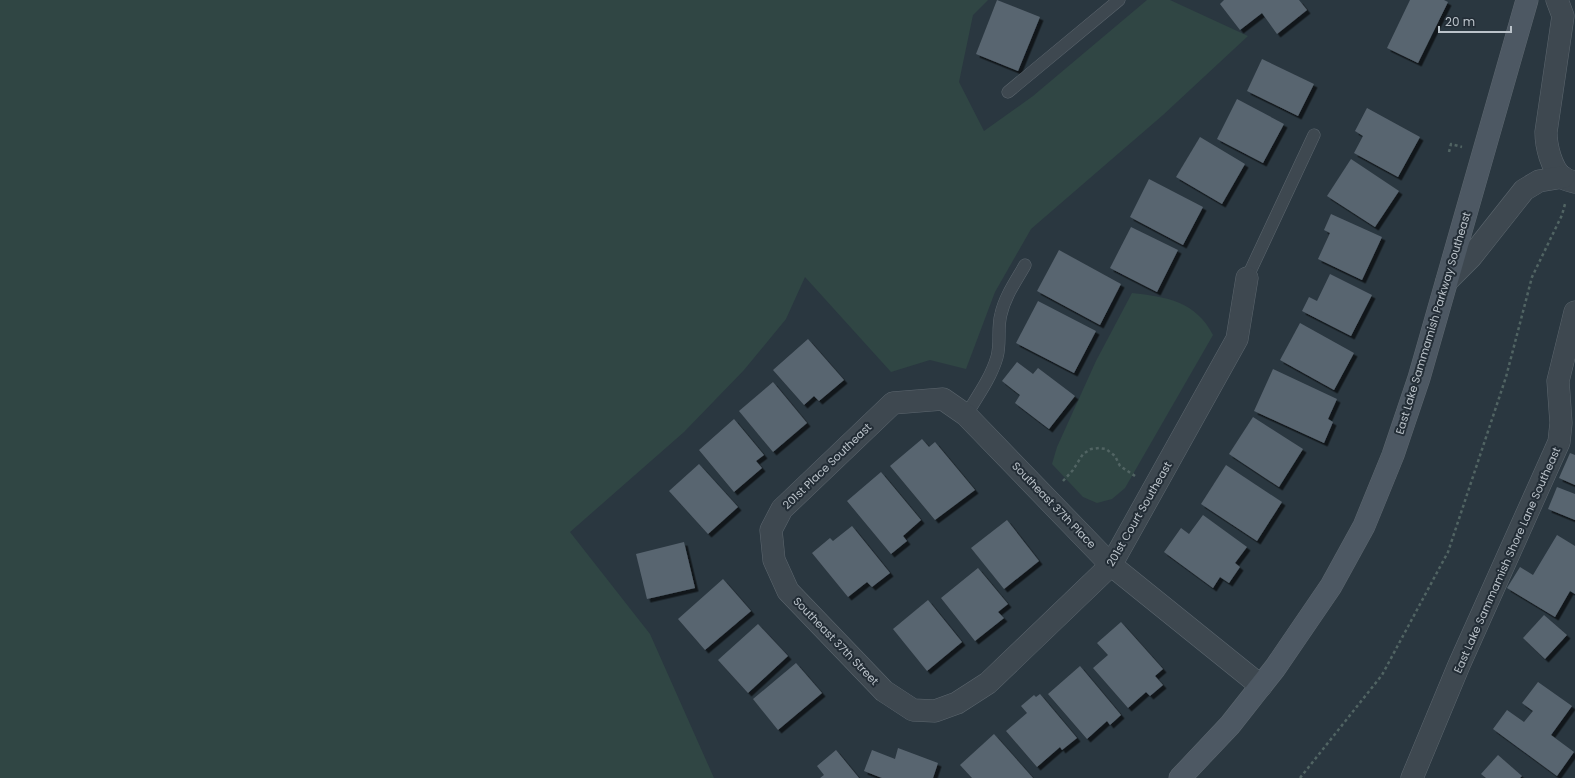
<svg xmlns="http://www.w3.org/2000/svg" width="1575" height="778" viewBox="0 0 1575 778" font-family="Poppins,sans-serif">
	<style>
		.green { fill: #304644 }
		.building { fill: #596570; filter: url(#shadow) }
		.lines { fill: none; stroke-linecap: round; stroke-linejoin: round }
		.lane-casing { stroke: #5c666e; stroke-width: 13 }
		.street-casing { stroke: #5c666e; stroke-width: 23 }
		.secondary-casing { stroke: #5c666e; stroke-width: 23 }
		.path { stroke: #516463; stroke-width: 2.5; stroke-dasharray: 3 3; stroke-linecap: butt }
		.lane { stroke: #3e4850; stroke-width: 12 }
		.street { stroke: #3e4850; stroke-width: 22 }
		.secondary { stroke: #4d5863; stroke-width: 22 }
		.labels { text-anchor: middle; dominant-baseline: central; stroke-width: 4; stroke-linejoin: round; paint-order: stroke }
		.street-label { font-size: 11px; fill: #bbc3ca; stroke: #232d36 }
	</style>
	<defs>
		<filter id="shadow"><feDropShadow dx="3.5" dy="3.5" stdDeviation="0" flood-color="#0009"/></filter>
	</defs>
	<rect width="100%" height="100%" fill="#2a3740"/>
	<g class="green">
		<path d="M0,0h988l-15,15 -14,67 25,49 49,-35 114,-96h23l78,36 -85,79 -132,114 -36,63 -29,77 -36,-9 -39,12 -86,-95 -19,42 -42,51 -60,62 -114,100 80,102 64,144h-714z"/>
		<path d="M1132,293c35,4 63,8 81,42l-88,153 -13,11 -15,4 -14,-6 -31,-33 5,-17 39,-86z"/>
	</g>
	<g class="building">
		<path d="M997,0l43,17 -22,54 -42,-17z"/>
		<path d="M1224,0h75l8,10 -30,24 -15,-21 -22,17 -20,-26z"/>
		<path d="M1410,0h34l4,2 -30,61 -31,-15z"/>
		<path d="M1262,59l52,25 -16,32 -51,-25z"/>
		<path d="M1237,99l47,25 -21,39 -46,-24z"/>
		<path d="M1367,108l53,29 -22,40 -44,-24 9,-17 -8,-5z"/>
		<path d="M1200,137l45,27 -23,40 -46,-27z"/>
		<path d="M1351,159l48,32 -24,36 -48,-31z"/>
		<path d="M1149,179l54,28 -20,38 -53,-28z"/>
		<path d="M1331,214l51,23 -20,43 -44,-21 12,-26 -6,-3z"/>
		<path d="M1131,227l47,23 -21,42 -47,-24z"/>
		<path d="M1059,250l62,34 -21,41 -63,-34z"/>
		<path d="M1330,274l42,21 -21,41 -49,-25 7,-14 8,4z"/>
		<path d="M1038,301l58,30 -22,42 -58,-30z"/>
		<path d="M1300,323l54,30 -20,37 -54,-30z"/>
		<path d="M808,339l36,41 -25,21 -5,-5 -10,9 -31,-35z"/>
		<path d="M1017,362l16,12 5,-6 37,28 -26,33 -34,-26 5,-8 -18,-14z"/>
		<path d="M1273,369l64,30 -9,20 5,3 -9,21 -70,-32z"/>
		<path d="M773,382l34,41 -34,29 -34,-41z"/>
		<path d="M1253,417l50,32 -24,38 -50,-33z"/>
		<path d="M734,419l30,36 -8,6 6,7 -28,24 -35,-42z"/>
		<path d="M922,439l7,8 6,-5 40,48 -40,30 -45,-54z"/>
		<path d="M1570,453l5,2v30l-16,-7z"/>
		<path d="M699,464l39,43 -30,27 -39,-43z"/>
		<path d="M1226,465l56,37 -25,39 -56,-37z"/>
		<path d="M881,472l40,48 -18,16 4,5 -16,13 -44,-53z"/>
		<path d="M1557,487l18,7v26l-27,-11z"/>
		<path d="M1203,515l44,32 -12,16 5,4 -11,16 -9,-6 -7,11 -49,-36 17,-24 8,6z"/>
		<path d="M1007,520l32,41 -35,28 -33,-41z"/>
		<path d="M852,526l38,47 -18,14 -5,-5 -19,15 -36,-44 18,-15 3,3z"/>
		<path d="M1557,535l18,11v48l-5,-3 -15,26 -48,-29 13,-21 13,8z"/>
		<path d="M684,542l11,46 -48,11 -11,-45z"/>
		<path d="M978,568l30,36 -10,8 6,6 -29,23 -34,-43z"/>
		<path d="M723,579l28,32 -46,39 -27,-31z"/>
		<path d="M928,600l34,42 -35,29 -34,-42z"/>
		<path d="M1544,615l23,20 -22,24 -22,-21z"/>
		<path d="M1121,622l42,47 -8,7 8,9 -13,11 -4,-4 -18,16 -35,-40 15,-13 -11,-12z"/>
		<path d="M758,624l30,32 -40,37 -30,-33z"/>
		<path d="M796,663l26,30 -44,37 -25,-31z"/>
		<path d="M1080,666l41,49 -11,10 -3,-4 -20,18 -39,-45z"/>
		<path d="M1538,682l34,24 -21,29 23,17 -17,24 -64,-47 14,-19 17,12 9,-11 -11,-8z"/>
		<path d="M1040,694l37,44 -15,12 -2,-3 -23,20 -31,-36 21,-18 -6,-7 13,-11 2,2z"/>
		<path d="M994,734l39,44h-61l-12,-13z"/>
		<path d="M898,748l40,15 -5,15h-51l-18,-7 8,-21 23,9z"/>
		<path d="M836,750l23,28h-39l4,-3 -7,-9z"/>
		<path d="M1498,755l24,21 -2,2h-34l-5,-4z"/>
	</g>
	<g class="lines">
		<defs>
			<g id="lane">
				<path d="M1008,92l111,-92"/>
				<path d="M1247,278l67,-143"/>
				<path d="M966,415c11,-18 25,-37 31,-58 4,-14 0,-29 4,-43 4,-18 15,-33 24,-49"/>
			</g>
			<g id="street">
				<path d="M1557,0l6,16 -17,116c0,13 5,37 17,46 3,2 8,3 12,4"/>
				<path d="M1247,278l-10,61 -126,226 -123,118 -31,20 -22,8 -22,-1 -29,-19 -96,-100 -14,-31 -3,-30 11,-21 111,-106 50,-4 23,16 145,150 150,121"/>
				<path d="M1447,281l24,-24 53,-67 15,-9 24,-4"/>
				<path d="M1412,778l47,-113 100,-223 2,-19 -3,-42 17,-69"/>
			</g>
			<path id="secondary" d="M1180,778l50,-53 45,-57 56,-82 33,-60 29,-71 26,-77 108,-378"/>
		</defs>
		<use href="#lane" class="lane-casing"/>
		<use href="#street" class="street-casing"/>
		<use href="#secondary" class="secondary-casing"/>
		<g class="path">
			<path d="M1449,152l2,-8 11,3"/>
			<path d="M1063,481l10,-11 10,-16 8,-5 8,-1 7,1 9,7 5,10 15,10"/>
			<path d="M1300,778l82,-103 66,-123 58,-175 26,-100 30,-62 3,-11"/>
		</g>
		<use href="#lane" class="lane"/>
		<use href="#street" class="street"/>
		<use href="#secondary" class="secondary"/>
	</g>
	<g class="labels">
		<g class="street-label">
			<text transform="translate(1433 323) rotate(-73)">East Lake Sammamish Parkway Southeast</text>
			<text transform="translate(827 466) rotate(-44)">201st Place Southeast</text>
			<text transform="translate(1054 505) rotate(46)">Southeast 37th Place</text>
			<text transform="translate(1139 514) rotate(-60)">201st Court Southeast</text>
			<text transform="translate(1507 560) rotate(-66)">East Lake Sammamish Shore Lane Southeast</text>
			<text transform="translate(836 641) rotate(46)">Southeast 37th Street</text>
		</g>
	</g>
	<path d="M1439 26v6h72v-6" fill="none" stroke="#bbc3ca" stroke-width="2"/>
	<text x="1445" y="26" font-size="12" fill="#bbc3ca" stroke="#232d36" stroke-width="3" paint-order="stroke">20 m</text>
</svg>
